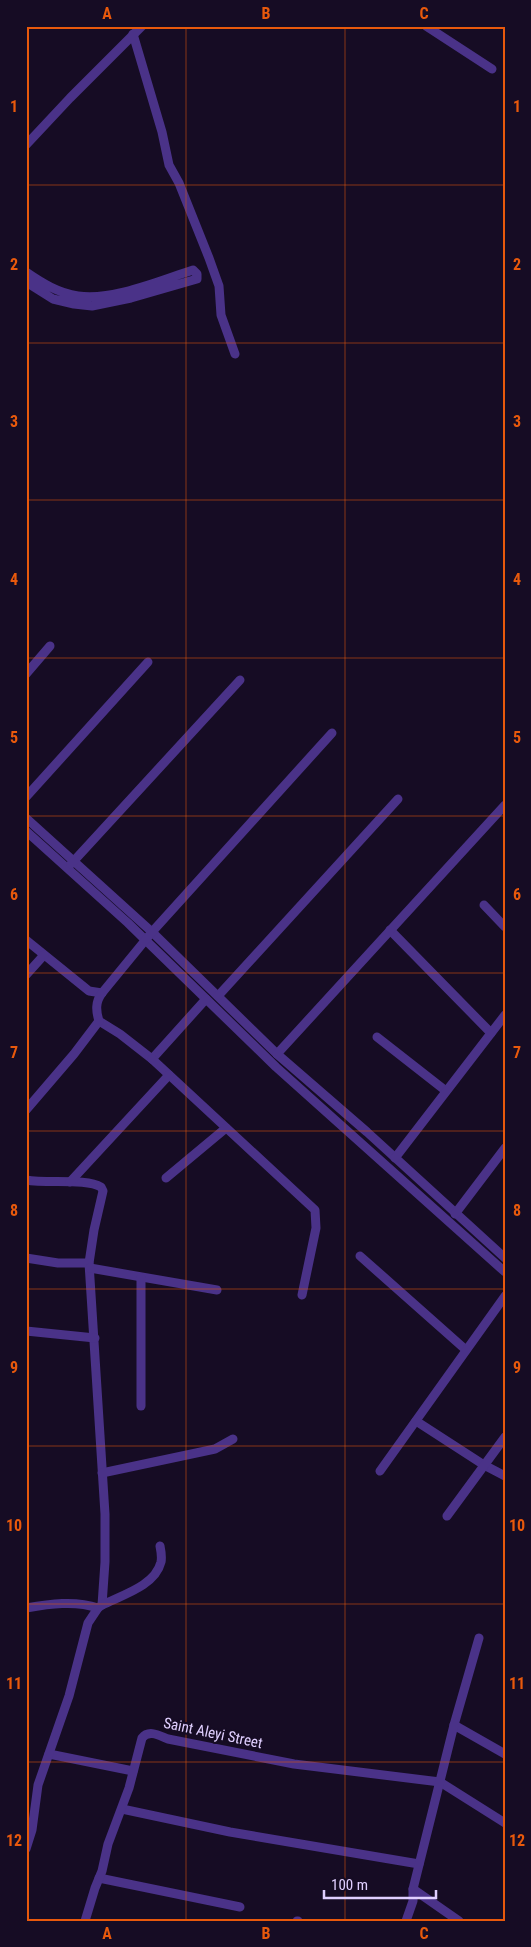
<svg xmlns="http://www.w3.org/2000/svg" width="531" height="1947" viewBox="0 0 531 1947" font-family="'Roboto Condensed',sans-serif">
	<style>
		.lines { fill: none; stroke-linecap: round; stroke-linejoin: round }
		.minor { stroke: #4a3288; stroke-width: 9 }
		.grid { fill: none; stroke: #e8590c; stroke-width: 1; stroke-opacity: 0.55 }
		.labels { text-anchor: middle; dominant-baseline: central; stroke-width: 4.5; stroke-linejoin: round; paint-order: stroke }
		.street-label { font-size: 15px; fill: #e0cfff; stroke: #160c24 }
		.neatline { fill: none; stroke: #e8590c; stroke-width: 2 }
		.grid-label { font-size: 16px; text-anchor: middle; font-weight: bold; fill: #e8590c }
	</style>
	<rect width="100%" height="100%" fill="#160c24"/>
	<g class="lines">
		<g class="minor">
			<path d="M426,26l66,43"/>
			<path d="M133,34l29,98 7,33 10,18 30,75 10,28 2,29 14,39"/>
			<path d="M26,145l44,-47 72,-72"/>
			<path d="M26,272c16,11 32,21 52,24 35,5 81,-15 115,-26l4,4v5l-66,19 -39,8 -18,-2 -21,-5 -27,-17"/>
			<path d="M26,674l24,-28"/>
			<path d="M26,797l122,-135"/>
			<path d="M26,818l126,114 125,122 90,78 138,126"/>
			<path d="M26,831l102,92 148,144 229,205"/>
			<path d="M71,864l169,-184"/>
			<path d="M484,905l21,22"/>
			<path d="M390,930l101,103"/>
			<path d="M26,940l63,51 13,2"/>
			<path d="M26,975l18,-20"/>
			<path d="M218,996l180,-197"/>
			<path d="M99,1021l21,13 32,25 54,-60"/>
			<path d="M377,1037l69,54"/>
			<path d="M277,1054l228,-249"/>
			<path d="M152,1059l163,151 1,18 -14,67"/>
			<path d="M26,1110l48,-56 25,-33c-3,-10 -4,-19 3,-28l50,-61 180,-199"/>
			<path d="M395,1158l110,-143"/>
			<path d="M166,1178l60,-50"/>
			<path d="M26,1180c21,4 60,-2 75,7l2,4 -9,39 -5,33 16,251v48l-3,43"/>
			<path d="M70,1182l99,-107"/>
			<path d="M455,1214l50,-66"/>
			<path d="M360,1256l106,94"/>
			<path d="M26,1258l32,5h31"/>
			<path d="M90,1268l127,22"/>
			<path d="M141,1278v128"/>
			<path d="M26,1331l69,7"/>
			<path d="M416,1421l68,44 21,11"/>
			<path d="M380,1471l125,-175"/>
			<path d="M102,1473l113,-24 18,-10"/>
			<path d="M447,1516l58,-79"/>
			<path d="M26,1608c23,-4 49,-8 72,0"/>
			<path d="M454,1725l51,29"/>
			<path d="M49,1754l84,17"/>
			<path d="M122,1809l108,23 189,32"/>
			<path d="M26,1849l6,-19 6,-45 31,-89 19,-73 10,-15 4,-3c20,-10 53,-19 59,-43 1,-5 0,-11 -1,-16"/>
			<path d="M99,1878l141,29"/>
			<path d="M413,1889l46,32"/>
			<path d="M85,1921l10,-33 7,-17 6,-27 21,-56 13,-50c7,-9 18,-2 26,1l126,25 146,18 65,41"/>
			<path d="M297,1921h1"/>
			<path d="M406,1921l7,-20v-12l41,-164 25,-87"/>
		</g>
	</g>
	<path class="grid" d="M186,26v1895M345,26v1895M26,185h479M26,343h479M26,500h479M26,658h479M26,816h479M26,973h479M26,1131h479M26,1289h479M26,1446h479M26,1604h479M26,1762h479"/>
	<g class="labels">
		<g class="street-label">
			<text transform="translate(213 1733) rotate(12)">Saint Aleyi Street</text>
		</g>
	</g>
	<rect width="531" height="1947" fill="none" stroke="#160c24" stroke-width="55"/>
	<path d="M324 1890v8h112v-8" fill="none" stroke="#e0cfff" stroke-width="2.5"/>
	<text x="331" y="1890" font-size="15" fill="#e0cfff" stroke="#160c24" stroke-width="4" paint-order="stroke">100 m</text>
	<rect x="28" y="28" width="476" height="1892" class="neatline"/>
	<g class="grid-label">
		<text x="107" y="19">A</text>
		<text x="266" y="19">B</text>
		<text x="424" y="19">C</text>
		<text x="14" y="112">1</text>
		<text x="517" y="112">1</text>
		<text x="14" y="270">2</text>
		<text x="517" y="270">2</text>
		<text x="14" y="427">3</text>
		<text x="517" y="427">3</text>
		<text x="14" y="585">4</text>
		<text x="517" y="585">4</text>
		<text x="14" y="743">5</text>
		<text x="517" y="743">5</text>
		<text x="14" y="900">6</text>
		<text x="517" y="900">6</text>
		<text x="14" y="1058">7</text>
		<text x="517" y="1058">7</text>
		<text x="14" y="1216">8</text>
		<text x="517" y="1216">8</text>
		<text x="14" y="1373">9</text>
		<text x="517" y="1373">9</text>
		<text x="14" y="1531">10</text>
		<text x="517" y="1531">10</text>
		<text x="14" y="1689">11</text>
		<text x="517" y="1689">11</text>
		<text x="14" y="1846">12</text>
		<text x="517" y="1846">12</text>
		<text x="107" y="1939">A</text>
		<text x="266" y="1939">B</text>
		<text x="424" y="1939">C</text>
	</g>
</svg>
